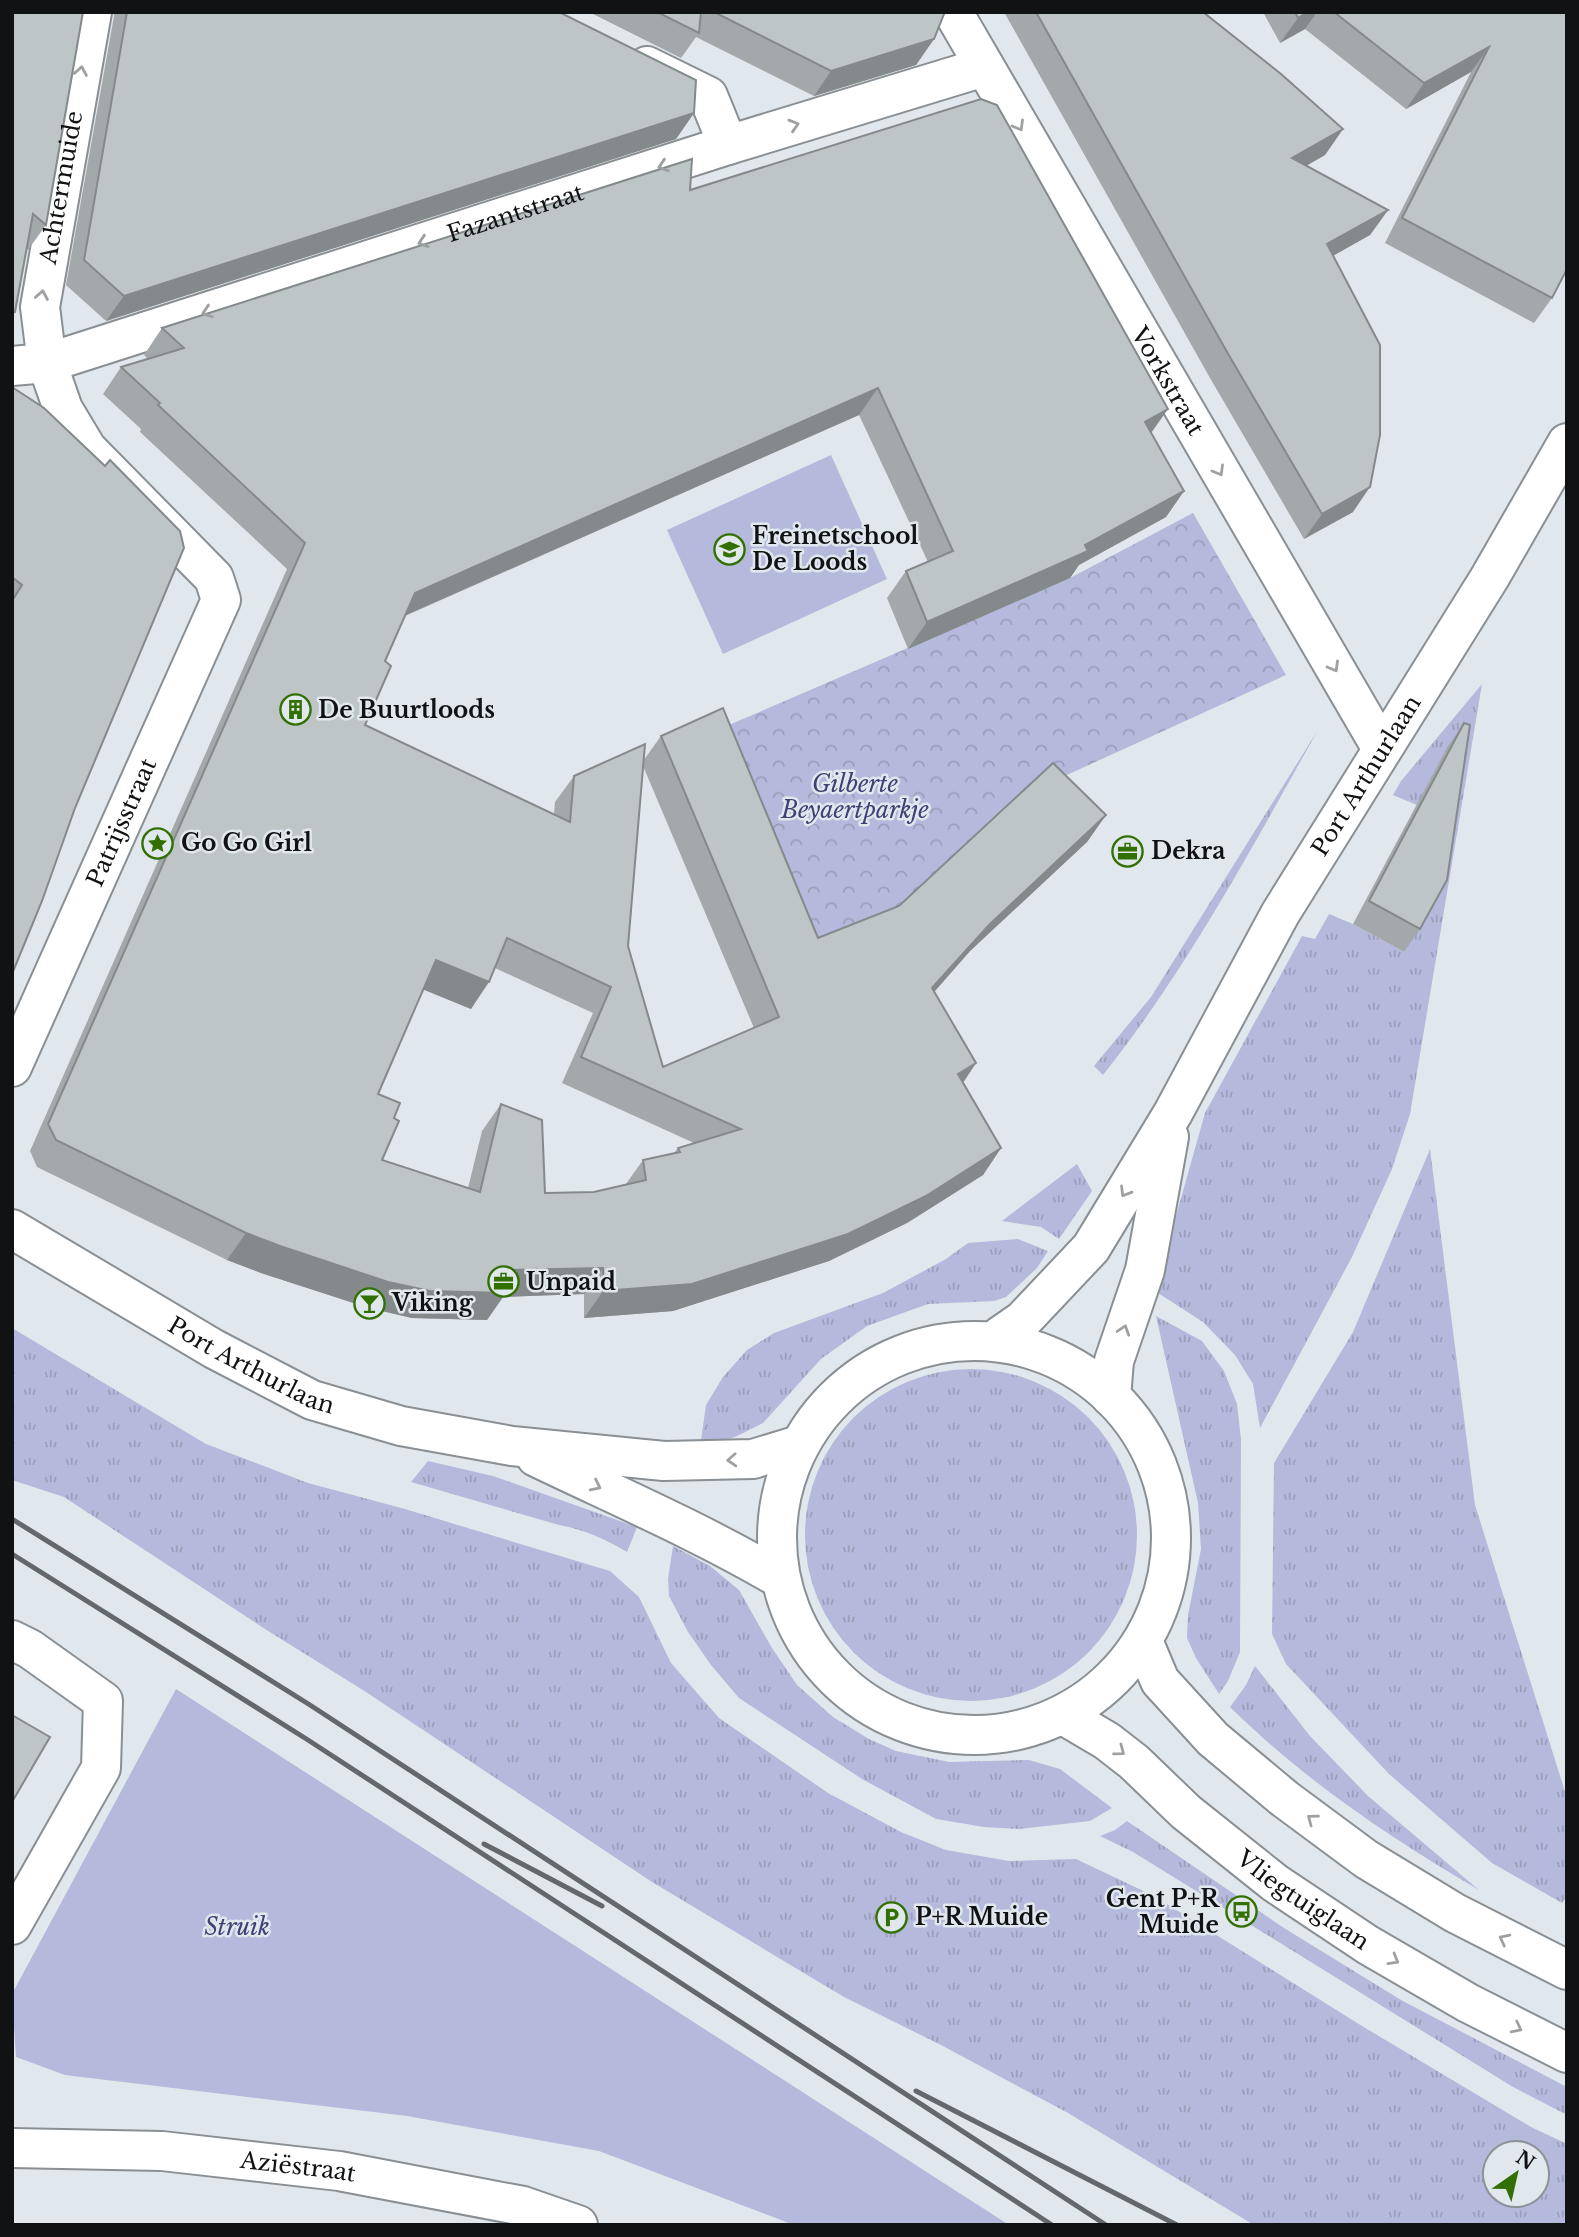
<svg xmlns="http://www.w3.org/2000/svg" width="1579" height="2237" viewBox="0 0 1579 2237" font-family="'Libre Baskerville',serif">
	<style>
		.grass { fill: url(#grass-tufts); fill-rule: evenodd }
		.forest { fill: url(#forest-crowns) }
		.garden { fill: #b5b9db }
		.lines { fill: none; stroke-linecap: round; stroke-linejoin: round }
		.street-casing { stroke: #898f93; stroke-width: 42 }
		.secondary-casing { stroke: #898f93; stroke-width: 42 }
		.street { stroke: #fff; stroke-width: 38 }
		.secondary { stroke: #fff; stroke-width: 38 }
		.rail { stroke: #64686c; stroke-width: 5 }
		.wall { fill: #a3a9ab; fill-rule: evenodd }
		.shaded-wall { fill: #848a8b }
		.building { fill: #bdc5c7; stroke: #848a8b; stroke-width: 2; fill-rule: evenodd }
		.oneway { stroke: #9fa0a1 }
		.labels { text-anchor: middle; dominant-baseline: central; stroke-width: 5; stroke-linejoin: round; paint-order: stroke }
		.street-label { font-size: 23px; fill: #101214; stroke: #e1e8ed }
		.poi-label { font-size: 23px; font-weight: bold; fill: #101214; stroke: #e1e8ed; text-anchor: start }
		.park-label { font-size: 23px; font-style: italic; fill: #3f4276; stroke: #e1e8ed }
	</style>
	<defs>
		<pattern id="grass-tufts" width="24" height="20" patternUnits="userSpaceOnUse" patternTransform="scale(1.75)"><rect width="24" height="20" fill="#b5b9db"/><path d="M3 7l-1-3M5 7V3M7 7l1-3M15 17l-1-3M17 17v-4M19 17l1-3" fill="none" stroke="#9b9ebb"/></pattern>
		<pattern id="forest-crowns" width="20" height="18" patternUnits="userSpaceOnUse" patternTransform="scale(1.75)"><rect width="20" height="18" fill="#b5b9db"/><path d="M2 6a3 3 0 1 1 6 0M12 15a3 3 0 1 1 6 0" fill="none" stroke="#9b9ebb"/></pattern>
	</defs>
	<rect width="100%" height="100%" fill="#e1e8ed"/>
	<g class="grass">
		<path d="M1482,684l-72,430 -18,55 -40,88 -92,171 -7,-44 -18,-29 -32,-33 -45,-29 14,-63 33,-117 97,-177 13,3 14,-25 24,10 51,28 13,-147 -24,-10 8,-14z"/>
		<path d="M1318,730c-65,116 -132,241 -215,345l-9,-9 57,-69z"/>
		<path d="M1430,1149l45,356 92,293v98l-5,7 -70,-40 -103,-89 -103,-110 -14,-30 2,-171 79,-131z"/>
		<path d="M1077,1164l15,27 -33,48 -18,-12 -39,-6z"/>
		<path d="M1018,1239l30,12 -11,17 -31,29 -12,4 -66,3 -61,22 -46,33 -58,64 -28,14 -25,7 -9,-4 5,-35 17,-28 24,-27 27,-17 109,-40 63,-34 22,-16z"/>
		<path d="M1156,1316l46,25 22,30 13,33 4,35 -1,213 -12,29 -9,13 -23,-36 -9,-20 1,-23 13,-66 -3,-46z"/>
		<path d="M12,1328l194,116 102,39 97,26 205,62 29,26 32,66 48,55 109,75 73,39 45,18 63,11 67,-2 78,37 208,130 169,101 36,17v81h-313l-186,-112 -127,-68 -97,-48 -192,-115 -286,-190 -101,-63 -201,-132 -52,-17zM1495,2153h42v42h-42z"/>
		<circle cx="971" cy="1535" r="166"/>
		<path d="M428,1461l65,15 144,51 -10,25c-22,-13 -42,-22 -68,-27l-148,-43z"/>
		<path d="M673,1546l37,20 29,24 33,58 25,37 36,32 36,22 27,12 53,11 80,-2 31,9 52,39 -22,13 -71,8 -35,-2 -48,-8 -74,-40 -123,-81 -28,-33 -23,-33 -19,-36 -1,-17z"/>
		<path d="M1255,1666l55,70 58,60 111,94c-90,-53 -174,-109 -249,-183l16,-22z"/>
		<path d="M1127,1821l157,107 117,72 166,87v28l-54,-28 -380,-235 -33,-16 15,-6z"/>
	</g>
	<path class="forest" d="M1193,513l93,162 -252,115 -154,143 -80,32 -71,-240 341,-147z"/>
	<g class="garden">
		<path d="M831,455l56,124 -164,75 -56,-124z"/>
		<path d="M176,1689l833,536h-215l-195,-74 -192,-35 -342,-41 -49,-18 -4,-63z"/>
	</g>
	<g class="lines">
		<defs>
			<g id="street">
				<path id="s1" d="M953,12l429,737"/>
				<path d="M647,66l61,30 20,49"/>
				<path id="s2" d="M12,366l35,-3 681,-218 256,-78"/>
				<path id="s3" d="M12,1067l209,-467 -7,-22 -127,-129 -24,-40 -16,-46 -7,-56 52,-295"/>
				<path d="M12,1640l18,9 73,52 -2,67 -89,157"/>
				<path id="s4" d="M12,2148l150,3 177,20 184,35 55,19"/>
			</g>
			<g id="secondary">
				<path id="s5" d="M12,1229l202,120 98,51 89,26 111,20 152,15 89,-2 46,-14"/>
				<path id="s6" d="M1000,1336l23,-16 68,-72 82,-135 107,-199 210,-337 77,-134"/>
				<circle cx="974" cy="1538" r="197"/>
				<path d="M1111,1397l3,-36 31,-91 24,-133"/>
				<path d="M536,1457c81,39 165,75 243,121"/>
				<path d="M1144,1643l16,38 53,58 72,60 81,60 89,54 112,57"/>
				<path id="s7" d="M1063,1715l44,26 27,21 52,50 89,71 93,62 100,58 99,50"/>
			</g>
		</defs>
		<use href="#street" class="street-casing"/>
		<use href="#secondary" class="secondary-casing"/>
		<use href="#street" class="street"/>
		<use href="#secondary" class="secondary"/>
		<g class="rail">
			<path d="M12,1519l298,186 796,520"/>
			<path d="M12,1554l296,186 744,485"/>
			<path d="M484,1844l118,62"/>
			<path d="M916,2091l261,134"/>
		</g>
	</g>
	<g class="wall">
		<path d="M12,12l34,213 -18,25 -1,-1z"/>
		<path d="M113,12h446l135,101 -18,26 -570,182 -40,-36 48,-269z"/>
		<path d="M589,12h354l-9,27 -18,26 -102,31 -118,-59 -15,21z"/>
		<path d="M1004,12h199l140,117 -18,26 -19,11 82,44 -18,25 -37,21 20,256 -49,27 -94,-161z"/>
		<path d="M1263,12h304l-15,286 -18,25 -149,-80 86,-171 -65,37 -101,-80 -25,14z"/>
		<path d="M690,190l461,243 33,58 -18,26 -87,48 -9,13 -162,71 -21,-51 19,-27 22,-9 -69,-147 -454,201 -20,45 -20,64 189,89 1,-12 19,-26 69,-15 18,-25 157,202 81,-32 207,-91 -19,27 -117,109 -36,41 42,71 -13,20 38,65 -18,27 -76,48 -78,38 -156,50 -89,7v-24l-81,3 -16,23 -75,-2 -43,-10 -108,-35 -34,-13 -190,-93 -7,-16 257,-582 -147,-137 1,-3 -38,-35 18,-27 27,-8 -4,-4 18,-27zM643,766l111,262 -91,39 -35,-121zM495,968l98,45 -31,70 132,60 -16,5 -4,5 -31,7 -17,24 -32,8 -49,1 -44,-89 -19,27 -14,57 -86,-28 12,-42 -16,-24 45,-105 48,20z"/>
		<path d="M12,387l63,421 -63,166z"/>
		<path d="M1464,723l-44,206 -16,23 -51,-28 95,-178z"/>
	</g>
	<g class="shaded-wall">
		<path d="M1308,12h9l-12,17 -25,14 18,-25z"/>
		<path d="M934,39l-18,26 -102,31 17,-25z"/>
		<path d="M1489,47l-18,25 -65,37 18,-26z"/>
		<path d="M694,113l-18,26 -570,182 18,-25z"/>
		<path d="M1343,129l-18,26 -51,29 18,-26z"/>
		<path d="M1388,210l-18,25 -61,34 18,-25z"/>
		<path d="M878,388l-19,27 -462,204 18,-26z"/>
		<path d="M1168,409l-19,27 -4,-14z"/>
		<path d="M1370,487l-17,25 -49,27 18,-25z"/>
		<path d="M1184,491l-18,26 -87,48 -9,13 -162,71 19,-27 158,-77z"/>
		<path d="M1106,815l-19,27 -117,109 -56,64 18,-27 57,-63z"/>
		<path d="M436,960l53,22 -18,27 -54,-22z"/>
		<path d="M976,1063l-18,27v-16z"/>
		<path d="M1001,1148l-18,27 -76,48 -78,38 -156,50 -89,7 19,-27z"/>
		<path d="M246,1233l260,37 97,-2 -19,26 -81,3 -16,23 -75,-2 -43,-10 -108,-35 -34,-13z"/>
	</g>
	<g class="building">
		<path d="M12,12h71l-37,213 -13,-11 -18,98 -3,1z"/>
		<path d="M127,12h432l137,68 -2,33 -570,183 -40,-36z"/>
		<path d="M657,12h44l-2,21z"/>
		<path d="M714,12h229l1,2 -10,25 -103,32z"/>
		<path d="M1036,12h167l78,62 62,55 -51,29 96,52 -61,34 53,101v90l-10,52 -48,27 -95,-162z"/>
		<path d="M1295,12h13l-10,6z"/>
		<path d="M1334,12h233v257l-15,29 -150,-80 87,-171 -65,36z"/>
		<path d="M981,99l16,6 171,304 -23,13 39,69 -99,54 3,6 -161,71 -21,-51 47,-20 -75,-163 -463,205 -30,68 6,5 -26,59 205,97 4,-46 71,-32 -17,202 35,121 116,-50 -118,-281 62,-28 95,230 81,-32 154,-143 53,52 -117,110 -57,63 44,75 -18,11 43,74 -75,48 -78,38 -156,50 -89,7v-23l-97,2v23l-76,-2 -42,-9 -108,-36 -34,-13 -190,-93 -8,-16 257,-581 -147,-138 2,-2 -39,-36 63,-19 -22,-20 530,-169 -2,31zM507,938l104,49 -30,70 160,72 -63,19 2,4 -37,8 3,20 -52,12 -49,1 -3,-73 -41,-16 -21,88 -98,-32 17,-39 -5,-3 6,-15 -22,-9 58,-134 53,22z"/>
		<path d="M12,387l32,21 61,58 5,-6 70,71 4,17 -109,260 -33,93 -30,73v-373l10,-16 -10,-8z"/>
		<path d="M1464,723l6,2 -23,155 -27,49 -51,-28z"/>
		<path d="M12,1715l38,22 -38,65z"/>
	</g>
	<defs><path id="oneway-chevron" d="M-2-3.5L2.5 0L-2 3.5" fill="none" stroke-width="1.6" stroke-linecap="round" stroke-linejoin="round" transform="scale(1.75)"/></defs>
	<g class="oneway">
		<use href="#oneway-chevron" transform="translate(81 71) rotate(-80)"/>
		<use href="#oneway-chevron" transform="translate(794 125) rotate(-17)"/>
		<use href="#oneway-chevron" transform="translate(1019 126) rotate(60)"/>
		<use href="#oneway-chevron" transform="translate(663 166) rotate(162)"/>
		<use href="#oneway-chevron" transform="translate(423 242) rotate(162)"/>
		<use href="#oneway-chevron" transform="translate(42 295) rotate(-80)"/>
		<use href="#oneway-chevron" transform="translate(207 312) rotate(162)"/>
		<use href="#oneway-chevron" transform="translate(1219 471) rotate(60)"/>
		<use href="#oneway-chevron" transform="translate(1334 667) rotate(60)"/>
		<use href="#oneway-chevron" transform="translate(1125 1192) rotate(121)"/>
		<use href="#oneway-chevron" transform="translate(1124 1330) rotate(-72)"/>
		<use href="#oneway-chevron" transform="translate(732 1460) rotate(177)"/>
		<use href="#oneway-chevron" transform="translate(596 1486) rotate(26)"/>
		<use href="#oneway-chevron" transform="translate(1120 1751) rotate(37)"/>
		<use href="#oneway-chevron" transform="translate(1312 1819) rotate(-143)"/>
		<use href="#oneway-chevron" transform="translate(1504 1939) rotate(-153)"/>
		<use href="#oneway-chevron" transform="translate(1394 1960) rotate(30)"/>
		<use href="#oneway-chevron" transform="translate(1517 2028) rotate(27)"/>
	</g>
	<defs>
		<symbol id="school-ring" viewBox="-11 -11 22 22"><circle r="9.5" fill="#e1e8ed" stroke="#337003" stroke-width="1.5"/><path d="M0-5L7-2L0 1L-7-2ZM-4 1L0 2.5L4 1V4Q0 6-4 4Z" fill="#337003"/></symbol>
		<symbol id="building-ring" viewBox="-11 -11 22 22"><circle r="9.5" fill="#e1e8ed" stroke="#337003" stroke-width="1.5"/><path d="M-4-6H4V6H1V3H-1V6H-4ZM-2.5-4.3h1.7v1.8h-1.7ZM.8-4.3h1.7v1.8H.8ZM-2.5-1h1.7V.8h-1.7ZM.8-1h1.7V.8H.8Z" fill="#337003"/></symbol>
		<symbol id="sight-ring" viewBox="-11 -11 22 22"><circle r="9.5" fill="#e1e8ed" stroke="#337003" stroke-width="1.5"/><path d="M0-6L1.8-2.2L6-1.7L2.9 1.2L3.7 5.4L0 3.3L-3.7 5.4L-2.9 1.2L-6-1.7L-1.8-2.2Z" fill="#337003"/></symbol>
		<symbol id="office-ring" viewBox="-11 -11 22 22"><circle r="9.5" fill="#e1e8ed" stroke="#337003" stroke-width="1.5"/><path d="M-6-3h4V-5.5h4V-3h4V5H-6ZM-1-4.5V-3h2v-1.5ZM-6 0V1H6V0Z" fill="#337003"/></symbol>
		<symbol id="bar-ring" viewBox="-11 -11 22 22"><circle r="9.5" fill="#e1e8ed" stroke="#337003" stroke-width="1.5"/><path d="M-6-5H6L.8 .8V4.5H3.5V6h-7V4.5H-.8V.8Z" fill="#337003"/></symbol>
		<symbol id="bus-ring" viewBox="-11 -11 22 22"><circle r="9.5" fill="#e1e8ed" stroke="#337003" stroke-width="1.5"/><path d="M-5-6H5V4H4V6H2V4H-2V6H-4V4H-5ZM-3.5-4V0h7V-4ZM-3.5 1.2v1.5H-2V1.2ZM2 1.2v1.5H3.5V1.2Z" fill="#337003"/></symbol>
		<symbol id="parking-ring" viewBox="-11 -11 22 22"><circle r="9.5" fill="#e1e8ed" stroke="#337003" stroke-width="1.5"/><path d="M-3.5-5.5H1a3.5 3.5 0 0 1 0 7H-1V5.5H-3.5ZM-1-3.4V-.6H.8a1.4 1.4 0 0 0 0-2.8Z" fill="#337003"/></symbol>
	</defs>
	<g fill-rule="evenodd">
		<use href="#school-ring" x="712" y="532" width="35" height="35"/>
		<use href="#building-ring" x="278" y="692" width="35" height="35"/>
		<use href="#sight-ring" x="140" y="826" width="35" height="35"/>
		<use href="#office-ring" x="1110" y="834" width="35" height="35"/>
		<use href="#office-ring" x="486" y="1264" width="35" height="35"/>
		<use href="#bar-ring" x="352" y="1286" width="35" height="35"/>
		<use href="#bus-ring" x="1224" y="1894" width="35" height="35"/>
		<use href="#parking-ring" x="874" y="1900" width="35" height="35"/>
	</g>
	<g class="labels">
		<g class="street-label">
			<text stroke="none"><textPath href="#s3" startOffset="989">Achtermuide</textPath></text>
			<text stroke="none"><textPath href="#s2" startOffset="527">Fazantstraat</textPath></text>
			<text stroke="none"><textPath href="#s1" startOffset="427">Vorkstraat</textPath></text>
			<text stroke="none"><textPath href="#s6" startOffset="674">Port Arthurlaan</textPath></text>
			<text stroke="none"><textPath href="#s3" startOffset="268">Patrijsstraat</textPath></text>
			<text stroke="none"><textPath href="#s5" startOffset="276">Port Arthurlaan</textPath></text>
			<text stroke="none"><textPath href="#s7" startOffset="304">Vliegtuiglaan</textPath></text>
			<text stroke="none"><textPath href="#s4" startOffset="287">Aziëstraat</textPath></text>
		</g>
		<g class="poi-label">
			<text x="752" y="536">Freinetschool<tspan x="752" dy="26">De Loods</tspan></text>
			<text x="318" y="710">De Buurtloods</text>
			<text x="181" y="843">Go Go Girl</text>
			<text x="1151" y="851">Dekra</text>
			<text x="526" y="1282">Unpaid</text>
			<text x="392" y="1303">Viking</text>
			<text x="1219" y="1899" text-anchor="end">Gent P+R<tspan x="1219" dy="26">Muide</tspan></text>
			<text x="915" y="1917">P+R Muide</text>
		</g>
		<g class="park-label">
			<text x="855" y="784">Gilberte<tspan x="855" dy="26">Beyaertparkje</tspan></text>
			<text x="237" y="1927">Struik</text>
		</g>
	</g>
	<rect width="1579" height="2237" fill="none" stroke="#101214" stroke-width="28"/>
	<g transform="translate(1516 2174) rotate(34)"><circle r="33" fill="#e1e8ed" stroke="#8d9296" stroke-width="2"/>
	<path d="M0-5L12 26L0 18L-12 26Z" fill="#337003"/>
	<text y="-10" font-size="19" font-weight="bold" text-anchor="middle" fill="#101214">N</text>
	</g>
</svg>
